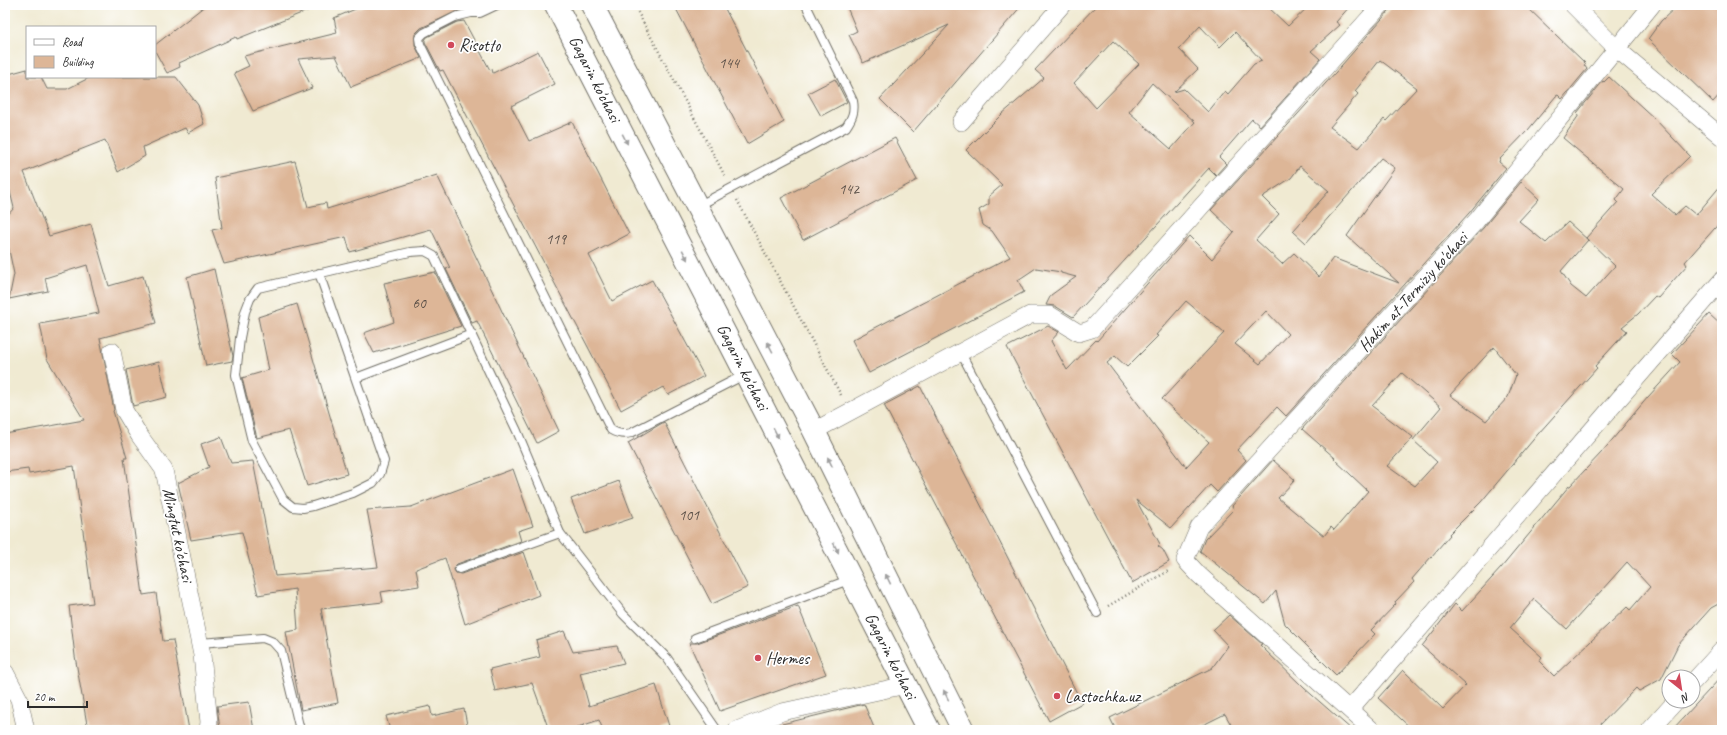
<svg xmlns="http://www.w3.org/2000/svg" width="1727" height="735" viewBox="0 0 1727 735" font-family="Caveat,sans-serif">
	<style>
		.building { fill: #ddb697; fill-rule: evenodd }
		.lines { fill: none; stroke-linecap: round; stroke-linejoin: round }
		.lane-casing { stroke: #706e65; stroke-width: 10 }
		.street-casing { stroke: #706e65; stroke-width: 18 }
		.secondary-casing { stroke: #706e65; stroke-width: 24 }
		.path { stroke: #706e65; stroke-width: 2.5; stroke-dasharray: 1 3; stroke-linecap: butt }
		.lane { stroke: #fff; stroke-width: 8 }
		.street { stroke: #fff; stroke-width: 17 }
		.secondary { stroke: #fff; stroke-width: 22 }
		.oneway { fill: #a0a0a0 }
		.poi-dot { fill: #d1495b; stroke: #fff; stroke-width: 1.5 }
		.labels { text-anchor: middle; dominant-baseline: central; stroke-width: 3.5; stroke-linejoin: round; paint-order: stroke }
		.number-label { font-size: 15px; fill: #584e46 }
		.poi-label { font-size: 17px; fill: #2b2b2b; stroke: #fff; text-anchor: start }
		.street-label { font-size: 17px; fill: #2b2b2b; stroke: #fff }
	</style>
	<rect width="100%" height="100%" fill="#fff"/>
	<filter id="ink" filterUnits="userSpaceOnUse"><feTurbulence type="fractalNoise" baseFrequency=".025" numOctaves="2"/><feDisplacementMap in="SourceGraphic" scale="8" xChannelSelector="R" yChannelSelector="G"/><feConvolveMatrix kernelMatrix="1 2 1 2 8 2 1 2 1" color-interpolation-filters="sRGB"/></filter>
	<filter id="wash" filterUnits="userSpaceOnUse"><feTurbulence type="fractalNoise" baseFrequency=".012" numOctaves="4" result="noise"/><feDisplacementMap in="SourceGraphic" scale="16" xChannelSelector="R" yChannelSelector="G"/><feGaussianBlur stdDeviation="0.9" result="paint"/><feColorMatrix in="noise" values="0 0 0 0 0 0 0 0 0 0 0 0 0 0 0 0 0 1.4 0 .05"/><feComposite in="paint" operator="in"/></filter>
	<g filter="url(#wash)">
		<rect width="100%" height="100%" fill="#f0ead2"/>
		<g id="blocks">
			<g class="building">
				<path d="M206,5h113v1l-82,33 -1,-2 -57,26 1,4 -13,6 -12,-22v-6z"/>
				<path d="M365,5h90l3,6 -37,17 -6,6v11l6,13 -70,29 -15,-31 -38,3 14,29 -59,23 -19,-38 15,-7 -5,-10 93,-23 -3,-15z"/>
				<path d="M674,5h49l61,117 -37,22z"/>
				<path d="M846,5h176l-109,127 -33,-33 69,-74 -86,38 -14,-28 8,-4z"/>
				<path d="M1097,5h169l22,21 22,-21h41l-15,17 4,3 -29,26 9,8 -60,67 -8,-7 -33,38 7,7 -10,11 -7,-7 -136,149 -18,-11 -9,-1 5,-10 25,-18 -15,-4v-1l-25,-4 -18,12 6,12 -155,81 -17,-33 158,-83 -18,-26 -9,-6 -4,-15 10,-6v-8l13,-11 -36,-35 36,-36 42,-36 -9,-8zM1200,26l20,21 15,-15 27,29 -8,3 -26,30 -3,-3 -17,21 -24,-23 -10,3 24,-23 -19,-20zM1113,41l26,23 -43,44 -22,-25zM1152,83l43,39 -24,27 -42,-37z"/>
				<path d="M1393,5h132l61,59 -2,1 3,4 -25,30 -4,-4 -2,1 -28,34 -28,29 -1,3 7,6 -37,45 -183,203 -9,-9 -40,43 9,10 -29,32 -7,-7 -39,43 -35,-28 24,44 -2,2 5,4 6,12 -37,21 -125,-236 41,-21 11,6 -8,9 16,29 29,-30 1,1 92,-105 23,23 22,-27 -23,-22 124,-137 53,-61zM1380,60l37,28 -31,33 -2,-2 -25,29 -29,-21 28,-33 -3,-3zM1381,158l14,10 -48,68 52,47 -66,-25 -14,19 -25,-24 -12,11 -26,-24 23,-26 -17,-17 29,-19 9,-12 29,25 -36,40 13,12zM1186,301l38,32 -62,66 47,43 -23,25 -79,-104 8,-7 12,11 31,-31 -2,-1zM1266,311l22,23 -28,30 -25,-20z"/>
				<path d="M1678,5h44v87l-9,10 -65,-63 13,-18z"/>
				<path d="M464,21l26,49 2,-1 1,4 45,-22 17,33 -44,22 18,35 43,-19 57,112 -40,21 23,46 40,-21 52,96 -36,19 -5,-8 -42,23 -178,-340 -3,1 -15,-29v-2l2,-3 30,-15z"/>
				<path d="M27,69v8h14l6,12h20l24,-12h85l22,28 6,19 -16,9 -3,-5 -42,19 2,9 -27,16 -13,-32 -81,32 25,64 42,-12 18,62 34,-10 13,47 -56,15 14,72 -1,1 14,47h-3l19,137 13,-2 7,48 10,-1 16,90h-101l-13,-74 -6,-50 24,-3 -19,-137 -45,8 -1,-5 -23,3v-38l79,-14 -37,-61 -7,-35 59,-11 -12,-48 -42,13 3,13 -39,8 5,-25 -9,-43v-13l9,-10 -9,-37v-96z"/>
				<path d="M1609,77l46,42 35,37 -39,38 24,21 10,-9 11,9 26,-31v36l-37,42 2,3 -29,33 -3,-2 -17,18 -16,13 5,4 -32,35 2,2 -59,66 -57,68 -32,32 1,1 -38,44 2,3 -19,20 1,2 -25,26 4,4 -39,41 -51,-51 -9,-33 -11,13 -65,-53 5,-12 29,-30 -2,-3 41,-46 22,20 -17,18 46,38 7,-9 3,3 34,-39 -34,-32 1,-1 -33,-29 182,-202 37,-45 18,17 -20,22 27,22 22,-21 20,18 -27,31 10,15 15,12 29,-32 -29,-28 32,-36 -2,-2 8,-11 -61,-51 16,-23 -2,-2 26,-32 1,1zM1494,347l22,28 -8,22 -22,24 -36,-26zM1402,373l39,34 -28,33 24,22 -22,24 -28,-20 26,-29 -41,-31z"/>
				<path d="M835,79l12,23 -26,14 -13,-23z"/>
				<path d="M895,138l22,42 -114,60 -22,-42z"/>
				<path d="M295,161l13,46 18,-4 1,6 110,-34 122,256 -22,12 -60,-122 -5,2 -26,-54 4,-1 -19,-39 -81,23 -4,-15 -122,27 -12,-34 10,-2 -7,-50z"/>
				<path d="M214,269l19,87 -1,5 -26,5 -19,-89z"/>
				<path d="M435,272l26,54 -87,27 -10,-20 30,-11 -10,-39z"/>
				<path d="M297,304l50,170 -40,12 -18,-56 -32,8 -15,-60 27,-8 -11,-53z"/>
				<path d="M1709,314l13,12v276l-11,6 -33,37 -17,34 -22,12 -3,-3 -41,42h-182l-35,-32 25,-28 40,39 23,-24 -44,-39 33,-42 7,7 39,-43 68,-82h1l32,-34 46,-55 32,-35 -8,-8zM1627,562l23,25 -20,23 -3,-3 -73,69 -15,-15 3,-4 -32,-29 24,-29 33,30z"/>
				<path d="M159,362l8,35 -34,9 -7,-36z"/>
				<path d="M920,386l162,317 -33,18 -165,-316z"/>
				<path d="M664,422l84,165 -36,17 -84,-161z"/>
				<path d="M221,437l10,26 22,-2 22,115 103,-9 -11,-57 44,-3 102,-38 20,57 -15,5 3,10 -64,23 -2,2 -1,4 2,3 5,1 63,-22 15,43 -74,29 -20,-66 -29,11 3,17 -38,6 2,10 -62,7 17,94 -37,7 -15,-78 12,-2 -3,-41 -37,6 -16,-63 -51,8 -13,-57 31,-16 -8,-23z"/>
				<path d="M619,481l14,37 -48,16 -14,-35z"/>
				<path d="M798,606l28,68 -106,37 -31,-68h8z"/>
				<path d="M1229,615l33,29 -2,1 44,43 48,42h-118l-9,-16 -32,16h-77l-6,-12 102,-50 16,-22 -15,-16z"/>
				<path d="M564,631l9,21 44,-6 7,17 -44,10 9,33 67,-21 13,41 -10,4h-56l-4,-10 -30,10h-20l-17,-47 -37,8 -5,-22 50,-12 -4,-17z"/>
				<path d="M1722,676v54h-50z"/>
				<path d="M249,702l5,28h-34l-3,-24z"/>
				<path d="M864,704l11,26h-92l-1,-6z"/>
				<path d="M430,706l2,10 32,-7 4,21h-78l-4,-14z"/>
			</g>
		</g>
	</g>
	<g filter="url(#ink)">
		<use href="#blocks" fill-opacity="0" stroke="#706e65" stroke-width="1"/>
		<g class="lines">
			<defs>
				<g id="lane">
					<path d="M497,5l-17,8h-9l-16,4 -31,16 -5,5 1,6 191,386c7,4 12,5 20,3l115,-59"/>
					<path d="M698,206l148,-79c6,-9 9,-15 7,-26l-47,-96"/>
					<path d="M319,273l65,188 -4,13 -7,9 -20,10 -40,13 -10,2 -10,-1 -10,-8 -31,-58 -16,-66 4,-37 5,-26 5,-13 8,-11 152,-36 15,-1 9,5 83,175 43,102 63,81 44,44 50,72"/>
					<path d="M961,353l136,260"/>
					<path d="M356,378l116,-44"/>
					<path d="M459,569l101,-36"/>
					<path d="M695,638l156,-59"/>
					<path d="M200,643l63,-5 10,4 8,9 19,79"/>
				</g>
				<g id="street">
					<path d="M1573,5l44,44 105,88"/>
					<path d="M961,122l101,-117"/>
					<path d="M112,351l12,59 15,25 25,35 38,185 7,67 -1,8"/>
					<path d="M814,431l216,-116h20l29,18 13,-4 289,-324"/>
					<path d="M5,672l14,27 7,31"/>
					<path d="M1693,682l29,-32"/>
					<path d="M1350,709l372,-429"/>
					<path d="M737,730l45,-18 124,-27"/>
					<path d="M1372,730l-173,-155 -14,-15 14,-33 278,-307 175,-215"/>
					<path d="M1650,730l26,-29"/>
				</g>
				<g id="secondary">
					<path d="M556,5l373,725"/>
					<path d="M592,5l222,426 149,299"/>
				</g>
			</defs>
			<use href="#lane" class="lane-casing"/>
			<use href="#street" class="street-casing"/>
			<use href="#secondary" class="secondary-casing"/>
			<g class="path">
				<path d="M634,5l91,171"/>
				<path d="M737,200l105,197"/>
				<path d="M1108,606l62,-36"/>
			</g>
			<use href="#lane" class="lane"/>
			<use href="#street" class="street"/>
			<use href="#secondary" class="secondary"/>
		</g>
		<defs><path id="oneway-solid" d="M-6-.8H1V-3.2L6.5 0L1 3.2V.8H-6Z"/></defs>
		<g class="oneway">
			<use href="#oneway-solid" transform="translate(625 139) rotate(63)"/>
			<use href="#oneway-solid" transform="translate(685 255) rotate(63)"/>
			<use href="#oneway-solid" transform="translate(770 347) rotate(-118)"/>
			<use href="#oneway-solid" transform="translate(776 433) rotate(63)"/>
			<use href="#oneway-solid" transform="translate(830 462) rotate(-116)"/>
			<use href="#oneway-solid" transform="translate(836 548) rotate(63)"/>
			<use href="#oneway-solid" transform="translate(888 579) rotate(-116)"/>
			<use href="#oneway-solid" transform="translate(946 695) rotate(-116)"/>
		</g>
	</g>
	<g class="poi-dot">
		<circle cx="451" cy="45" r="4"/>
		<circle cx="758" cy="658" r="4"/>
		<circle cx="1057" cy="696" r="4"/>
	</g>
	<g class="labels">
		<g class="number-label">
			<text x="729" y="63">144</text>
			<text x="849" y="189">142</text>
			<text x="556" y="239">119</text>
			<text x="419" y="303">60</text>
			<text x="689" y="515">101</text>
		</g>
		<g class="poi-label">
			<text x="459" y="45">Risotto</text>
			<text x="766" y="658">Hermes</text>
			<text x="1065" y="696">Lastochka.uz</text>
		</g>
		<g class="street-label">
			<text transform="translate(595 79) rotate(63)">Gagarin ko'chasi</text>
			<text transform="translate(1413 292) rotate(-48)">Hakim at-Termiziy ko'chasi</text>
			<text transform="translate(743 367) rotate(63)">Gagarin ko'chasi</text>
			<text transform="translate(178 535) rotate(78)">Mingtut ko'chasi</text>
			<text transform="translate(891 656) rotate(63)">Gagarin ko'chasi</text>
		</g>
	</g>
	<rect width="1727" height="735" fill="none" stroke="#fff" stroke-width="20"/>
	<rect x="26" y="26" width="130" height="52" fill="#ffffff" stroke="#aaaaaa"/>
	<rect x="34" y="39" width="20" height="6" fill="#ffffff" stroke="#aaaaaa"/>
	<text x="62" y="46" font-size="12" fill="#2b2b2b">Road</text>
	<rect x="34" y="56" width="20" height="12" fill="#ddb697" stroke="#aaaaaa"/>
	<text x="62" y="66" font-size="12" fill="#2b2b2b">Building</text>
	<g transform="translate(1681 689) rotate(150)"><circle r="19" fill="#ffffff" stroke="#aaaaaa"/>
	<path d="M0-3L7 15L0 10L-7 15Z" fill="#d1495b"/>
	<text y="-6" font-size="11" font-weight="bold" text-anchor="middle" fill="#2b2b2b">N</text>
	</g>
	<path d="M28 701v6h59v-6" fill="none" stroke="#2b2b2b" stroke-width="2"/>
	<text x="34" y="701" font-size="12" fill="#2b2b2b" stroke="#ffffff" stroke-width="3" paint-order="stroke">20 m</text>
</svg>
